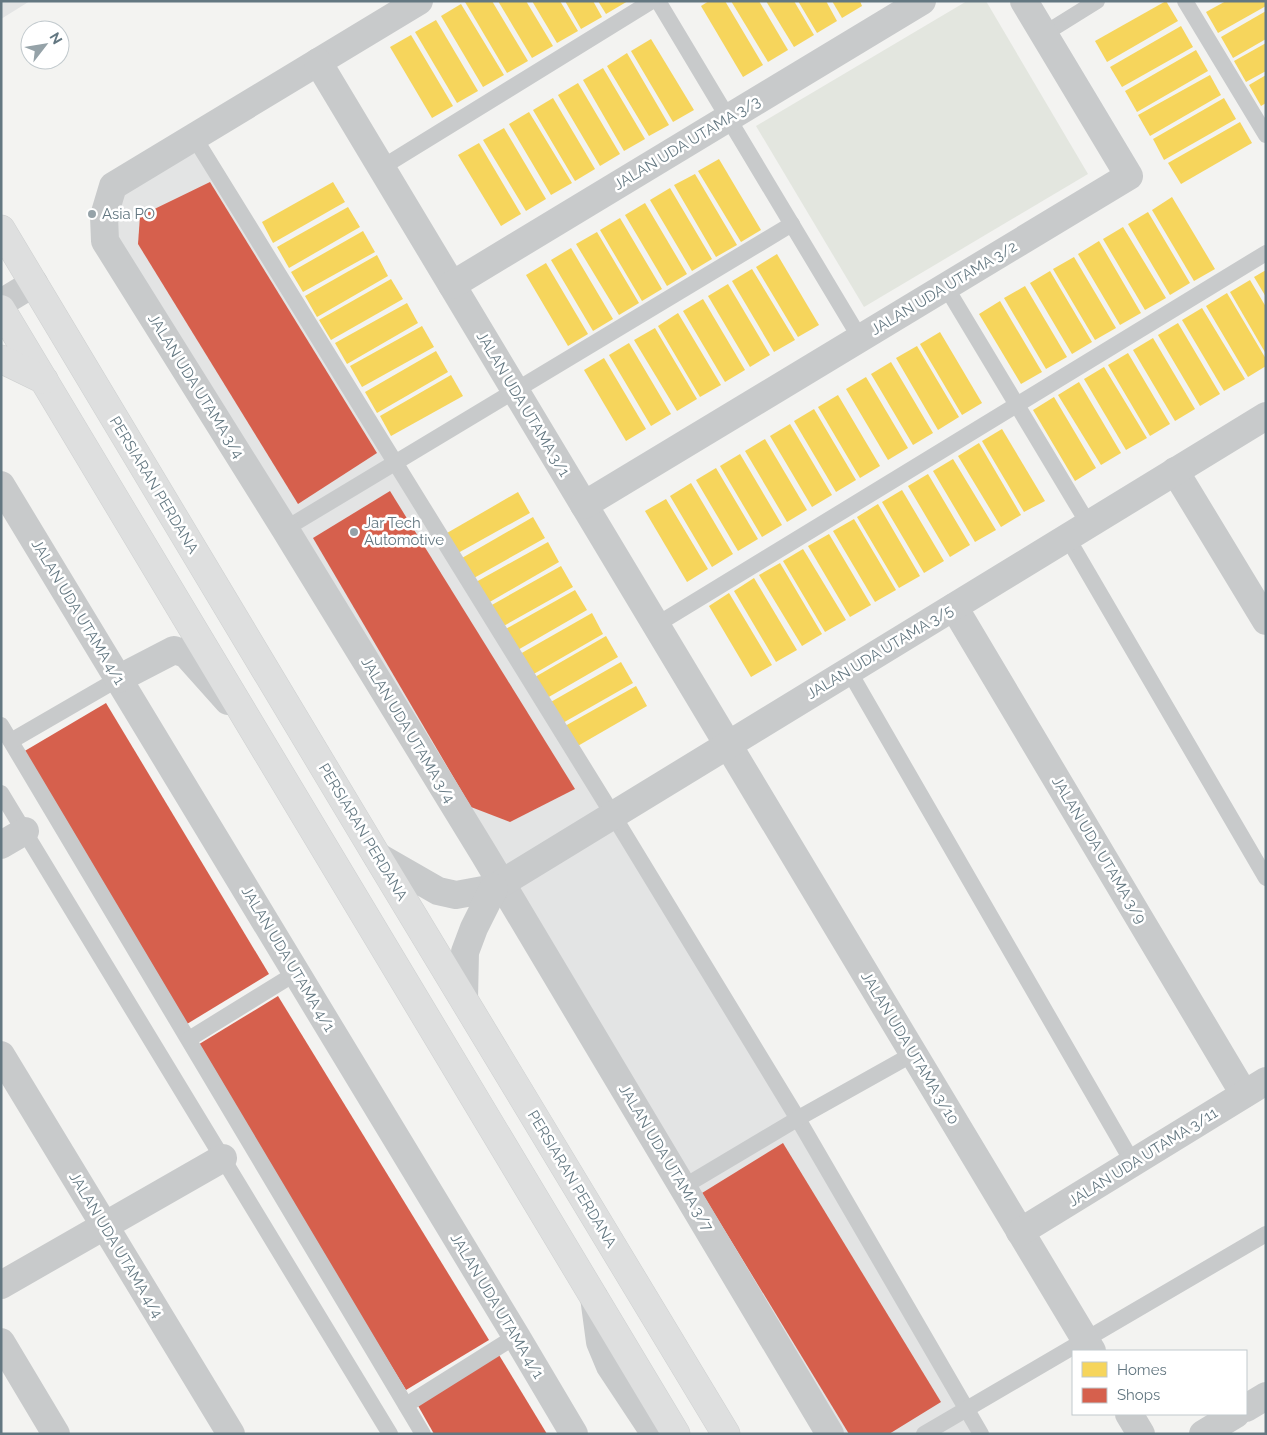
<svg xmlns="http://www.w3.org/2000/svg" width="1267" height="1435" viewBox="0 0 1267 1435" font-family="Raleway,sans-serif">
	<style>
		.built { fill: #e3e4e4 }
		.green { fill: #e3e6df }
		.homes { fill: #f6d55c }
		.shops { fill: #d6604d }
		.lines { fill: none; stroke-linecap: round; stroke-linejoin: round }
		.secondary-casing { stroke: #ced0d0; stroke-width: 29 }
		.service { stroke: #c8cacb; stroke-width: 16 }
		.minor { stroke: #c8cacb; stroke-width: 28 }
		.tertiary { stroke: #c8cacb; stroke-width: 28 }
		.secondary { stroke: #dedfdf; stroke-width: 28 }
		.poi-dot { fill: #95a2a8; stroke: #fff; stroke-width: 2 }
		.labels { text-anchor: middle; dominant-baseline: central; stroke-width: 5; stroke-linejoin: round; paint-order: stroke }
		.street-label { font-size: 15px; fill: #637781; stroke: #fff }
		.poi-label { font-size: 15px; fill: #637781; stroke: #fff; text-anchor: start }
	</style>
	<rect width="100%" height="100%" fill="#f3f3f1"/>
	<g class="built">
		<path d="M1,1h29l-29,18z"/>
		<path d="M205,140l783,1294h-147l-724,-1194 -3,-21 9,-26z"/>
	</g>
	<path class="green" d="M967,1h19l102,173 -224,133 -108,-181z"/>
	<g class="homes">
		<path d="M466,1h26l36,60 -21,12 -42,-71z"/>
		<path d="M498,1h28l27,45 -21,12z"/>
		<path d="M532,1h28l18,30 -21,12z"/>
		<path d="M565,1h28l9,16 -21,12z"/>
		<path d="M598,1h30l-22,13z"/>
		<path d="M709,1h16l38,64 -20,12 -42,-71z"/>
		<path d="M731,1h28l29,49 -20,12z"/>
		<path d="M766,1h28l20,34 -20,12z"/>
		<path d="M798,1h28l11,20 -20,12z"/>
		<path d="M832,1h28l2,5 -20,12z"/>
		<path d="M1166,1l12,20 -71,41 -12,-21z"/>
		<path d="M1226,1h40v5l-48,27 -12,-21z"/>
		<path d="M461,4l43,71 -21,12 -42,-71z"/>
		<path d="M1266,11v28l-33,19 -12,-21z"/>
		<path d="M436,20l42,71 -21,12 -42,-71z"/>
		<path d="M1181,26l12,21 -71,40 -12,-20z"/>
		<path d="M411,35l42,71 -21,12 -42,-71z"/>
		<path d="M651,39l43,71 -21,12 -42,-71z"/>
		<path d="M1266,43v28l-20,11 -12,-21z"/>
		<path d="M1196,50l12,21 -71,41 -12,-21z"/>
		<path d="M627,53l42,72 -20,11 -42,-70z"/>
		<path d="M603,68l42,71 -21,12 -41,-71z"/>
		<path d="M1210,75l11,20 -71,41 -12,-21z"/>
		<path d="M1266,75v28l-5,3 -12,-21z"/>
		<path d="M578,83l42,71 -20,12 -42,-71z"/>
		<path d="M553,98l42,71 -20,12 -42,-71z"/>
		<path d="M1224,98l12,21 -72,41 -11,-21z"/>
		<path d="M529,112l43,71 -21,12 -42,-71z"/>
		<path d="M1240,122l12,21 -71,41 -13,-21z"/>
		<path d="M504,128l42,71 -20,12 -43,-71z"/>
		<path d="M479,143l42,71 -20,12 -43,-71z"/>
		<path d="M719,159l42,71 -20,12 -43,-71z"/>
		<path d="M695,174l42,71 -21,12 -42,-72z"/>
		<path d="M333,182l12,20 -72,41 -11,-21z"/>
		<path d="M670,188l42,71 -20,12 -42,-71z"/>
		<path d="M1172,197l43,72 -21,12 -42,-71z"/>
		<path d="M645,203l42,71 -20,12 -42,-71z"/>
		<path d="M348,207l12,20 -71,41 -12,-21z"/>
		<path d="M1148,212l42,71 -20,12 -42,-71z"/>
		<path d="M620,218l42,71 -20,12 -42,-71z"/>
		<path d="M1123,227l43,71 -21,12 -42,-71z"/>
		<path d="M363,231l12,21 -72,40 -12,-20z"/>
		<path d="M597,232l42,71 -20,12 -43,-71z"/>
		<path d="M1099,241l42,72 -21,12 -42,-71z"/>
		<path d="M571,248l42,71 -20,12 -42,-71z"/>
		<path d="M777,254l42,71 -21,12 -42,-70z"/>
		<path d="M377,255l11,21 -71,41 -12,-21z"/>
		<path d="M1074,257l42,71 -21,12 -42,-71z"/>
		<path d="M546,263l42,71 -20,12 -42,-71z"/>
		<path d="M752,269l43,71 -21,12 -42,-71z"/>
		<path d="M1266,270v27l-12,-20z"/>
		<path d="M1050,271l42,71 -20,12 -42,-71z"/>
		<path d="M391,279l12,20 -72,41 -12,-20z"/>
		<path d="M1250,280l16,27v47l-36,-62z"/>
		<path d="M728,284l42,71 -20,12 -42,-71z"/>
		<path d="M1025,286l42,71 -21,12 -42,-71z"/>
		<path d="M1227,293l39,66v7l-18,11 -42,-71z"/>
		<path d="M703,299l42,71 -20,12 -42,-71z"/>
		<path d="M1000,301l42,71 -21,12 -42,-70z"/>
		<path d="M407,303l11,20 -71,41 -12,-21z"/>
		<path d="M1202,308l43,71 -21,12 -42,-71z"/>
		<path d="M678,313l43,72 -21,12 -42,-71z"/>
		<path d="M1178,323l42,71 -20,12 -42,-71z"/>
		<path d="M422,326l12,21 -72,40 -12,-21z"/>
		<path d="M655,328l42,71 -20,12 -43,-71z"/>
		<path d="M940,332l42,71 -20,12 -42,-71z"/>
		<path d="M1153,338l42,71 -20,12 -42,-71z"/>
		<path d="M629,343l42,71 -20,12 -42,-71z"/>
		<path d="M917,346l42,71 -21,13 -42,-72z"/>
		<path d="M436,351l12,21 -71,41 -12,-21z"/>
		<path d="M1128,353l42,71 -20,12 -42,-71z"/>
		<path d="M604,358l42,71 -20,12 -42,-71z"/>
		<path d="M891,362l42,71 -20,12 -42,-71z"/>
		<path d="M1104,367l43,71 -21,12 -42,-71z"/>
		<path d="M451,375l12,21 -72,40 -11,-20z"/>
		<path d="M866,377l42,71 -20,12 -42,-71z"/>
		<path d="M1079,382l42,71 -20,12 -43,-70z"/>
		<path d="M838,395l42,71 -20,12 -42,-71z"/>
		<path d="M1054,397l42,71 -21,13 -42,-71z"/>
		<path d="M814,409l42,71 -20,12 -42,-71z"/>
		<path d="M790,424l42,71 -20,12 -42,-71z"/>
		<path d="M1002,429l43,72 -21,11 -42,-71z"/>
		<path d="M765,439l42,71 -20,12 -42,-71z"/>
		<path d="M979,443l42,72 -20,12 -43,-71z"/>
		<path d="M740,454l42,71 -20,12 -42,-71z"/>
		<path d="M953,459l43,71 -21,12 -42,-71z"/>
		<path d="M716,468l42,71 -20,12 -42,-71z"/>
		<path d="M928,474l42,71 -20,12 -42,-71z"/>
		<path d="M691,483l42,71 -21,13 -42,-71z"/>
		<path d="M902,490l42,71 -20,12 -42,-71z"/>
		<path d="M518,492l12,21 -72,40 -11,-20z"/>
		<path d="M666,499l42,70 -21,13 -42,-71z"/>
		<path d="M878,504l42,72 -21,12 -42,-71z"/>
		<path d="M533,517l12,21 -71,40 -12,-20z"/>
		<path d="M854,519l42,71 -21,12 -42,-71z"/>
		<path d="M829,534l42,71 -21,12 -42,-71z"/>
		<path d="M548,542l11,20 -71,41 -12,-21z"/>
		<path d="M803,549l43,71 -21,12 -42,-71z"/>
		<path d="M780,563l42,71 -20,12 -43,-71z"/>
		<path d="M561,566l12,21 -71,40 -12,-21z"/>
		<path d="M754,578l43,72 -21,12 -42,-71z"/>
		<path d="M575,590l12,20 -71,41 -12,-21z"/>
		<path d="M729,593l43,72 -21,12 -42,-71z"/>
		<path d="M592,613l11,21 -71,41 -12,-21z"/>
		<path d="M606,636l12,21 -71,41 -12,-21z"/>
		<path d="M621,662l12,21 -72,41 -12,-21z"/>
		<path d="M636,686l11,20 -71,41 -11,-21z"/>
	</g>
	<g class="shops">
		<path d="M210,182l167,271 -79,51 -160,-260 2,-28z"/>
		<path d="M390,491l185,298 -65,33 -39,-15 -158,-269z"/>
		<path d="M106,703l163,271 -82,50 -164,-272z"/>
		<path d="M278,996l211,344 -83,50 -210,-344z"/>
		<path d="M783,1143l158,259 -52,32h-40l-147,-241z"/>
		<path d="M499,1355l48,79h-113l-17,-30z"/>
	</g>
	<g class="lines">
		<defs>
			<g id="secondary">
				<path d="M1,229l376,627 349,578"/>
				<path d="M1,309l675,1125"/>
				<path d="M1,359l43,21"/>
			</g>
		</defs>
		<use href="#secondary" class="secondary-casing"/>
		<g class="service">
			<path d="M658,1l202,337"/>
			<path d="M1185,1l81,134"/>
			<path d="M1044,34l53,-33"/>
			<path d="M194,137l419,678 185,304 183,315"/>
			<path d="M381,168l271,-167"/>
			<path d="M946,287l143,238"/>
			<path d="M285,529l507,-305"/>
			<path d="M1067,537l199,341"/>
			<path d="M656,625l610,-372"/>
			<path d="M849,671l284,492"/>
			<path d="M1,725l422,709"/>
			<path d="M11,741l107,-62"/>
			<path d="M1,793l389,641"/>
			<path d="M189,1039l107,-66"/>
			<path d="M683,1187l121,-72 109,-61"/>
			<path d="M406,1405l110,-69"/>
			<path d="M924,1434l342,-200"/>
		</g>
		<g class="minor">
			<path d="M419,1l-306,185 -9,30 1,25 180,288 199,325 346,580"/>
			<path d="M318,62l774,1289"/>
			<path d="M452,285l470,-284"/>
			<path d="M1175,471l91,150"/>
			<path d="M1,485l515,851 58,98"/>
			<path d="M584,505l545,-329 -105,-175"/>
			<path d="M954,607l290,487"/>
			<path d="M118,679l56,-29 12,4 42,47"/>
			<path d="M1,845l24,-14"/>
			<path d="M377,856l61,35 18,4 38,-7 772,-472"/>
			<path d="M464,999l1,-47 9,-24 20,-40"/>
			<path d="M1,1055l230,379"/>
			<path d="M1020,1232l246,-151"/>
			<path d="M1,1285l222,-127"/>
			<path d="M594,1297l6,45 10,24 45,68"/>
			<path d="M1,1342l55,92"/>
			<path d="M1246,1408l20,-12"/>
			<path d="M1129,1414l12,20"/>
			<path d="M1203,1434l33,-20"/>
		</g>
		<path class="tertiary" d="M1,303l33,-20"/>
		<use href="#secondary" class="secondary"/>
	</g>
	<g class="poi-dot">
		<circle cx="92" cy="214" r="5"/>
		<circle cx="354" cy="532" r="5"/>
	</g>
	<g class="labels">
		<g class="street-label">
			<text transform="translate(687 143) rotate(-31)">JALAN UDA UTAMA 3/3</text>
			<text transform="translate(944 288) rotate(-31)">JALAN UDA UTAMA 3/2</text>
			<text transform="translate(196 386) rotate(58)">JALAN UDA UTAMA 3/4</text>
			<text transform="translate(523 404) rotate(59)">JALAN UDA UTAMA 3/1</text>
			<text transform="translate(154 485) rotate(59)">PERSIARAN PERDANA</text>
			<text transform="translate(78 612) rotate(59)">JALAN UDA UTAMA 4/1</text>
			<text transform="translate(880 652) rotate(-31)">JALAN UDA UTAMA 3/5</text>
			<text transform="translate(408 730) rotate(59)">JALAN UDA UTAMA 3/4</text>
			<text transform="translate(363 832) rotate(59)">PERSIARAN PERDANA</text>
			<text transform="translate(1099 850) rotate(59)">JALAN UDA UTAMA 3/9</text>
			<text transform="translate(288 959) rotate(59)">JALAN UDA UTAMA 4/1</text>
			<text transform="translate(910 1048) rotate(59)">JALAN UDA UTAMA 3/10</text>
			<text transform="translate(1143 1157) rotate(-32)">JALAN UDA UTAMA 3/11</text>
			<text transform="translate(666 1158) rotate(59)">JALAN UDA UTAMA 3/7</text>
			<text transform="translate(572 1179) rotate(59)">PERSIARAN PERDANA</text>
			<text transform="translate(116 1245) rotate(59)">JALAN UDA UTAMA 4/4</text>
			<text transform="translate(497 1306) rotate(59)">JALAN UDA UTAMA 4/1</text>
		</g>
		<g class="poi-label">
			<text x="102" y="214">Asia PO</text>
			<text x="364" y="523">Jar Tech<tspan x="364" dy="17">Automotive</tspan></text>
		</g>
	</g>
	<rect width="1267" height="1435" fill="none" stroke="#637781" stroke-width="5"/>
	<rect x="1072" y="1350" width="175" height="65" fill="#ffffff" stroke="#c1c9cd"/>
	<rect x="1082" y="1362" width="25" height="15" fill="#f6d55c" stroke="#c1c9cd"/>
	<text x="1117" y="1375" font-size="15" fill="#637781">Homes</text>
	<rect x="1082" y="1388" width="25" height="15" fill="#d6604d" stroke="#c1c9cd"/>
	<text x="1117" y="1400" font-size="15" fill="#637781">Shops</text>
	<g transform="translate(45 45) rotate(59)"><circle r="24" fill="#ffffff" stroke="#c1c9cd"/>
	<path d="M0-4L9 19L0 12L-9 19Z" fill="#95a2a8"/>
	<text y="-8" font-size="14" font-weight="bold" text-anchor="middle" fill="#637781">N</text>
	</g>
</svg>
